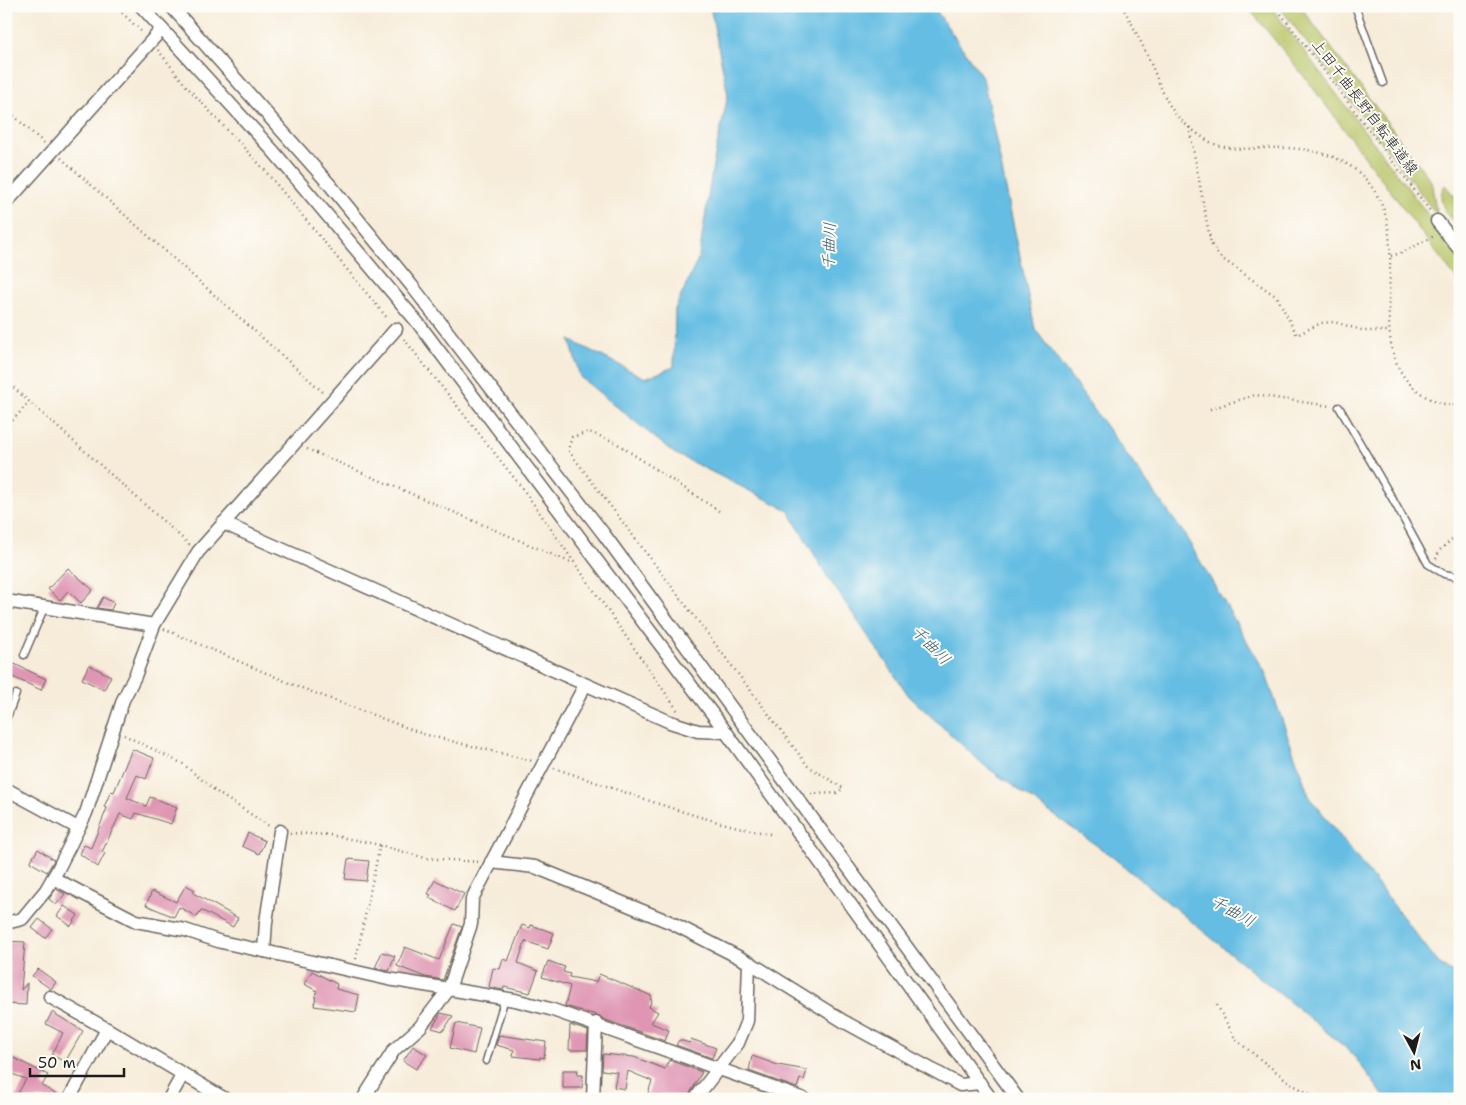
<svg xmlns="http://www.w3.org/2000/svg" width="1466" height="1105" viewBox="0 0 1466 1105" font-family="'Shantell Sans','Klee One',sans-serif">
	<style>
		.green { fill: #b8c466; stroke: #6a7041 }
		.water { fill: #65bde3; stroke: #406c80 }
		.building { fill: #df96b3 }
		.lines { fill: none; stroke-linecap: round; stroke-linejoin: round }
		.lane-casing { stroke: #69655e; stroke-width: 9 }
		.street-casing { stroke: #69655e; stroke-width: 15 }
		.path { stroke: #69655e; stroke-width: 2.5; stroke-dasharray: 1 4; stroke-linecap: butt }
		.lane { stroke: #fff; stroke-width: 6 }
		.street { stroke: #fff; stroke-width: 12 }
		.labels { text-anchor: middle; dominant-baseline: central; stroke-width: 4; stroke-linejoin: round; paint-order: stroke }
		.street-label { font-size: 15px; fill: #1c1c1c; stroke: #fdfcf7 }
		.water-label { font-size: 16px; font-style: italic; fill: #395c6c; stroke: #fdfcf7 }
	</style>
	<rect width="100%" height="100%" fill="#fdfcf7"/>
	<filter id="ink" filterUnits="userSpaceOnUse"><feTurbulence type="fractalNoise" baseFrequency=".02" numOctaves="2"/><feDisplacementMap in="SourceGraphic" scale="10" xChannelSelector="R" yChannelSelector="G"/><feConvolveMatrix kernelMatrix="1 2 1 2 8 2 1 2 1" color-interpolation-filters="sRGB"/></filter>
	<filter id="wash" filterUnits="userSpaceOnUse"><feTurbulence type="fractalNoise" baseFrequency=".0096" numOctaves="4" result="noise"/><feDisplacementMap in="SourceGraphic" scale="20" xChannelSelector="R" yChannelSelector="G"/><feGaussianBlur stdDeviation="1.12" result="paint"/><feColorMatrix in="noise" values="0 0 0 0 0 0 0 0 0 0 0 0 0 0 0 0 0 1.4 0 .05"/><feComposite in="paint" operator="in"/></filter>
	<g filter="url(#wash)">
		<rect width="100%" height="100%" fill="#f7ecd9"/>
		<g class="green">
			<path d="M1247,6h23l190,251v27l-153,-204z"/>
			<path d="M1279,6h21l131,175 6,34z"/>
			<path d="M1445,185l15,18v26c-11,-11 -26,-28 -15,-44z"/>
		</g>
		<path class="water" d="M710,6h223l50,72 52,251 148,203 82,140 44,124 131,169 20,12v122h-74l-35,-47 -241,-197 -125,-89 -76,-70 -82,-120 -39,-66 -114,-57 -94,-76 -10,-37 75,38 29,-11 1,-58 24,-52 14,-92 15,-70z"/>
		<g id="blocks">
			<g class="building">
				<path d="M68,568l25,22 -12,13 -13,-12 -8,9 -12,-11z"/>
				<path d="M103,597l11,6 -3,7 -14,-2z"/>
				<path d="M6,660l40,19 -5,11 -35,-16z"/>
				<path d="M89,665l22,11 -7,14 -22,-11z"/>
				<path d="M132,749l22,9 -8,21 -9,-4 -10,23 19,8 4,-9 27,10 -6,17 -35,-11 -3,6 -13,-5 -18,38 3,1 -7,14 -18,-13 4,-9 7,3 16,-40 -3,-1 7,-16 3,1z"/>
				<path d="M248,833l17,8 -6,13 -17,-8z"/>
				<path d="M38,849l16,11 -7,12 -17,-10z"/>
				<path d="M348,859l21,2 -3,20 -21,-2z"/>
				<path d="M435,880l29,14 -9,17 -26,-13 2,-3 -3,-1z"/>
				<path d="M186,885l9,5 -2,3 45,25 -5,9 -32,-17 -4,7 -18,-10 -5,10 -28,-12 6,-14 24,11z"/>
				<path d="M56,889l9,5 -9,11 -7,-6z"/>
				<path d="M64,906l14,9 -7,11 -14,-10z"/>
				<path d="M39,919l13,10 -7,9 -13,-10z"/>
				<path d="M454,924l8,3 -19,53 -18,-3 -28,-11 8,-19 34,13z"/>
				<path d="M522,925l8,3 1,-3 23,8 -6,16 -23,-8 -7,22 20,8 -8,22 -26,-6 -1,3 -14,-3 4,-19 7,1 3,-10 5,2z"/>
				<path d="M6,941l19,1 -4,48 6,-7 -1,22 -20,-1z"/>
				<path d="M382,952l13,4 -6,15 -14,-3z"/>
				<path d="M548,961l17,6 -2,5 7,2 -1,3 27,5 3,-8 53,22 -2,3 2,1 -3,7 9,5 -7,11 18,7 -4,11 -62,-22 -3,-3 -35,-10 5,-20 -28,-9z"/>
				<path d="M38,969l18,13 -5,7 -19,-13z"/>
				<path d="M312,971l25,13 -1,5 23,6 -3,17 -42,-6 3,-15 -13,-7z"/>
				<path d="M52,1012l31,19 -18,31 -13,-7 11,-22 -17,-9z"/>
				<path d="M441,1013l12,3 -10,15 -11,-3z"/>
				<path d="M456,1023l24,5 -6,26 -24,-6z"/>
				<path d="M570,1025l18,6 -1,19h-18z"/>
				<path d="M499,1035l47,7 -2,16 -4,-1v2l-27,-3 1,-6 -18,-5z"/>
				<path d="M691,1039l25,9 -4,10 -36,-13 3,-5 11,3z"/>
				<path d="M413,1046l14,9 -11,14 -13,-8z"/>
				<path d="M6,1054l42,21 -6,11 19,11v2h-46l11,-20 -20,-7z"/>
				<path d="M603,1054l31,3 31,12 4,-9 33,12 -15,27h-21l-8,-4 -1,4h-11l6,-18 -24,-10 -3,18 -11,-2 3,-15 -15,-2z"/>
				<path d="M752,1056l26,9 29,5 -3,10 -4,-1 -3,9 -48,-17z"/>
				<path d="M563,1070h15l-1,5h6l-1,13h-19z"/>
			</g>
		</g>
	</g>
	<g filter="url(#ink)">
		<use href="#blocks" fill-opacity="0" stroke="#69655e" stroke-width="1"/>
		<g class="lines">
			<defs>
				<g id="lane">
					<path d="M1355,6l28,77"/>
					<path d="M1339,407l53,91 36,66 16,10 16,3"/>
					<path d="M24,655l21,-49"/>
					<path d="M6,720l10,-26"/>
					<path d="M486,1061l19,-63"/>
				</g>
				<g id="street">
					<path d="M141,6l133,146 144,171 308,409 265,367"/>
					<path d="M171,6l159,179 82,101 191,247 415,566"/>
					<path d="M6,203l156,-174"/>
					<path d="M1437,221l23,29"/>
					<path d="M223,523l447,199 28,9 28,1"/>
					<path d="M6,601l148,24"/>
					<path d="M6,789l72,39"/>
					<path d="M280,831l-14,91 -2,29 124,28 127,21 35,9 254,90"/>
					<path d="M491,862l44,5 137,56 80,41 91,57 117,64 20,-2"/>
					<path d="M53,878l83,43 49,9 36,12 43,9"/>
					<path d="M6,923l16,-4 24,-29 11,-19 29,-58 37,-113 12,-24 19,-51 44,-73 198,-223"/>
					<path d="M50,997l57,32"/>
					<path d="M69,1099l38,-70 118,70"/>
					<path d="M169,1099l14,-25"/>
					<path d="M363,1099l31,-49 26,-23 29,-38 22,-65 1,-25 113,-214"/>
					<path d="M593,1099l3,-76"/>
					<path d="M695,1099l43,-56 9,-22 2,-58"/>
				</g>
			</defs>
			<use href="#lane" class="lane-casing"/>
			<use href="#street" class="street-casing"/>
			<g class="path">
				<path d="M115,6l28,27"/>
				<path d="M1122,6c11,19 20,38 29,58 7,16 13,34 23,48 7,10 21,20 31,27 18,12 39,10 59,9 45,-2 91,6 114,49 32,57 -16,152 40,194 12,10 26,15 42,14"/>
				<path d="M1275,6l156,206"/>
				<path d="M158,50l29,37 76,81 125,151"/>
				<path d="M6,109l38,34"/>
				<path d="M1189,127l22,117 9,13 57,40 20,38 24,-12 13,-1 31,9h25"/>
				<path d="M61,158l263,235"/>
				<path d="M1391,256l10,-3 33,-17"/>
				<path d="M404,339l119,150 155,222"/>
				<path d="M6,381l184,164"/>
				<path d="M1210,409l45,-14 75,11"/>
				<path d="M6,428l23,-26"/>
				<path d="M307,449l265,114"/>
				<path d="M719,511l-106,-70 -24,-9 -17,5 -4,13 240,316 35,22 -5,5 -29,1"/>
				<path d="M1436,559l4,-9 20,-18"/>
				<path d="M164,629l130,56 129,49 109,27"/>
				<path d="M124,735l59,29 35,29 51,33"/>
				<path d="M554,768c72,24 142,52 216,66"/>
				<path d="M290,833l40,2 50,10 45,13 54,4"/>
				<path d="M356,959l24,-114"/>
				<path d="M1217,1005l19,35 57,45 27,14"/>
			</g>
			<use href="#lane" class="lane"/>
			<use href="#street" class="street"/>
		</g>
	</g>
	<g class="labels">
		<g class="street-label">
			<text transform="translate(1365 107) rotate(53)">上田千曲長野自転車道線</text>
		</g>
		<g class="water-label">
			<text transform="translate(829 246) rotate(-88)">千曲川</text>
			<text transform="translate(931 645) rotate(45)">千曲川</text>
			<text transform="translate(1233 911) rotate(29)">千曲川</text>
		</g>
	</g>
	<rect width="1466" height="1105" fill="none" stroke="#fdfcf7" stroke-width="25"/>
	<g transform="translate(1414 1052) rotate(173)" stroke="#fdfcf7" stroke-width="4" paint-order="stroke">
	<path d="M0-4L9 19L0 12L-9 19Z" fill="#1c1c1c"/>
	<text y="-8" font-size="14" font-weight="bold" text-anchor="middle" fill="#1c1c1c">N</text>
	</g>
	<path d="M30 1068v8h94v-8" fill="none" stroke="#1c1c1c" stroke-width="2.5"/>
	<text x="38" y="1068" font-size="15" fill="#1c1c1c" stroke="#fdfcf7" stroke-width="4" paint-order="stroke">50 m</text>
</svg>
